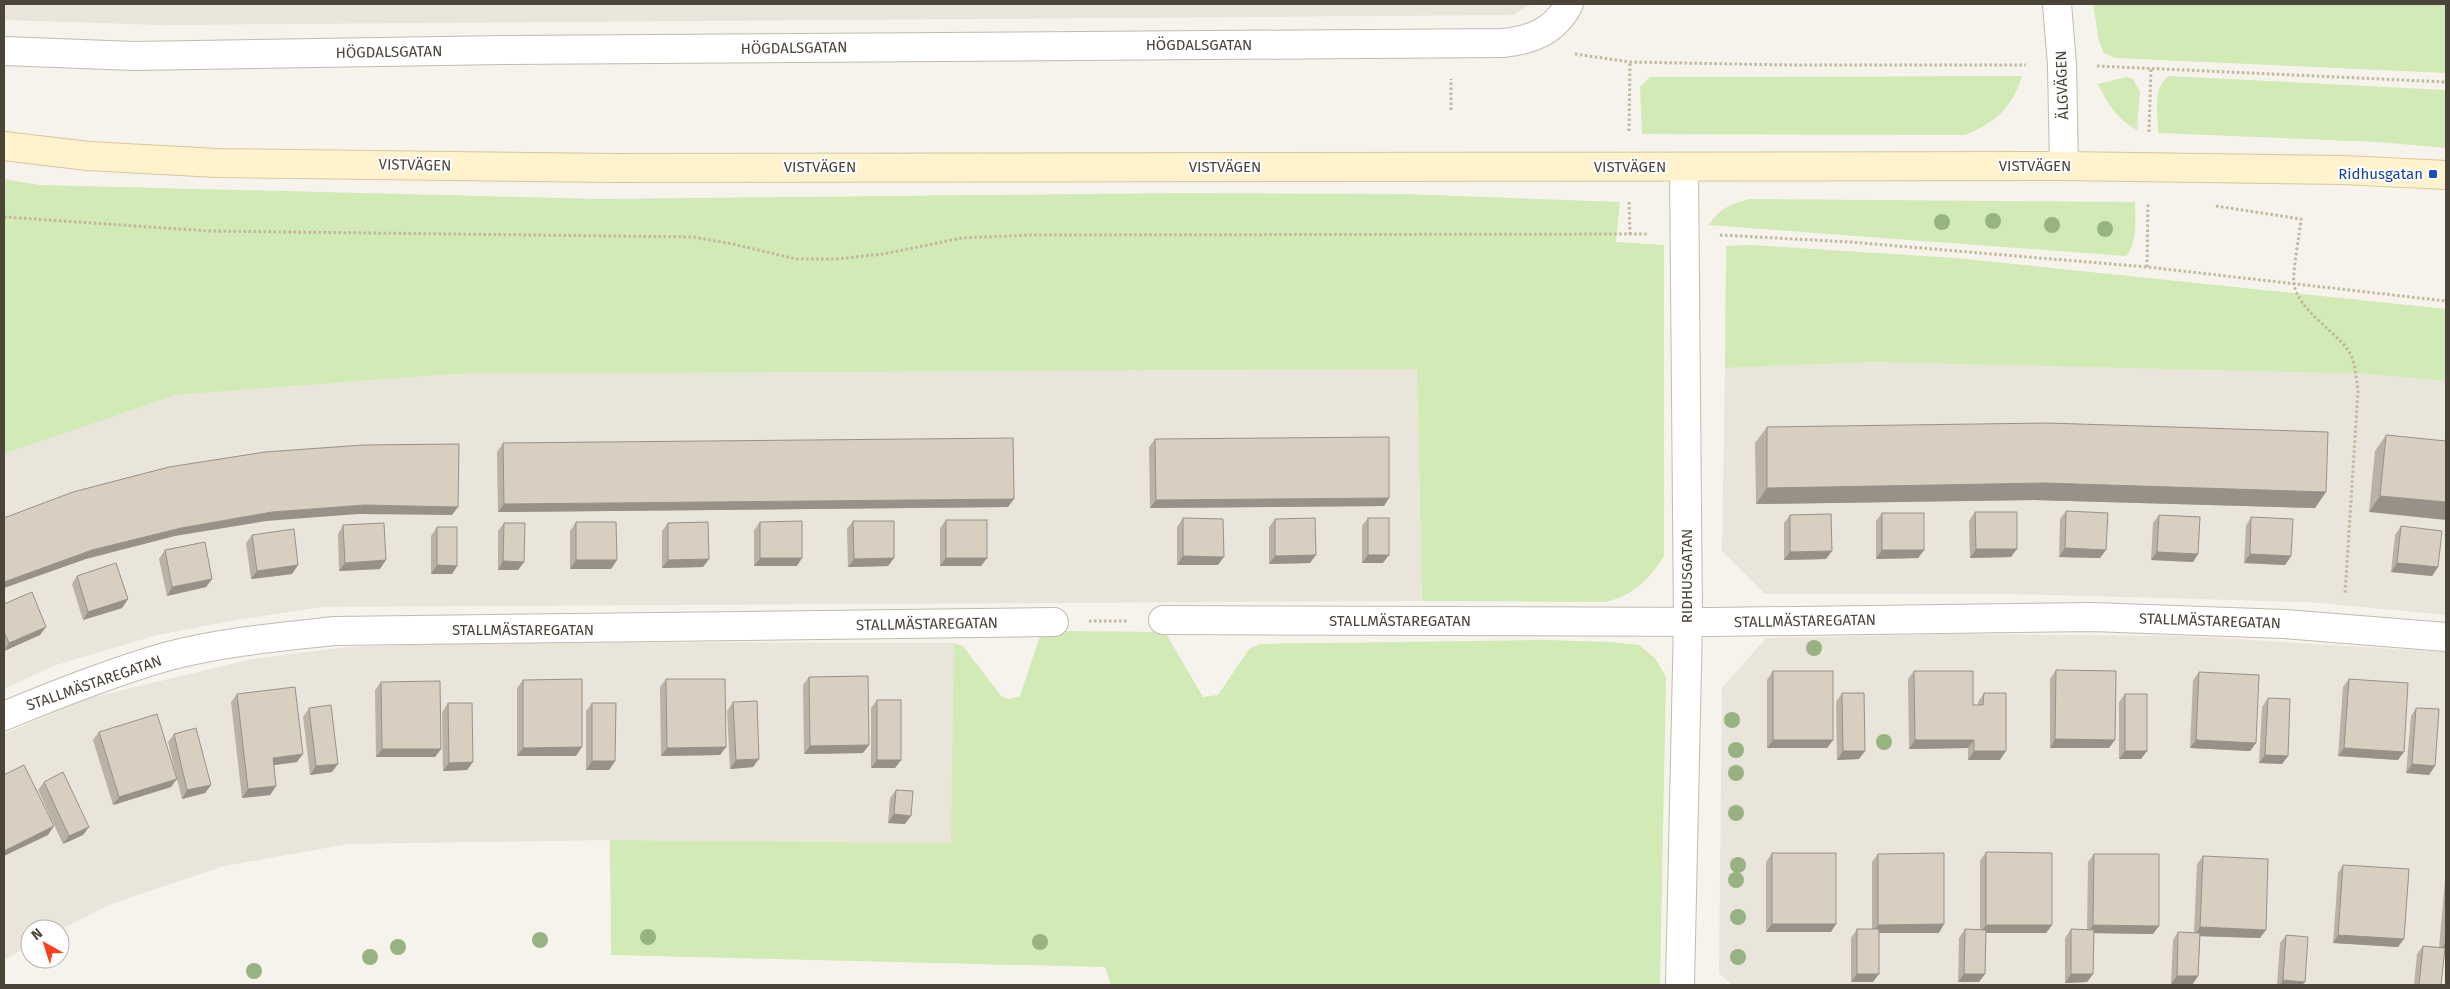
<svg xmlns="http://www.w3.org/2000/svg" width="2450" height="989" viewBox="0 0 2450 989" font-family="'Fira Sans',sans-serif">
	<style>
		.residential { fill: #eae5da }
		.green { fill: #d2eab5 }
		.lines { fill: none; stroke-linecap: round; stroke-linejoin: round }
		.minor-casing { stroke: #c2bbae; stroke-width: 30 }
		.secondary-casing { stroke: #d6c79b; stroke-width: 30 }
		.path { stroke: #c4b79f; stroke-width: 3; stroke-dasharray: 2.5 2.5; stroke-linecap: butt }
		.minor { stroke: #fff; stroke-width: 28 }
		.secondary { stroke: #fff3cd; stroke-width: 28 }
		.tree { fill: #97b381 }
		.wall { fill: #bab2a6 }
		.shaded-wall { fill: #979187 }
		.building { fill: #d8cfc1; stroke: #979187 }
		.transit-dot { fill: #1a4fb4; stroke: #fff; stroke-width: 2 }
		.labels { text-anchor: middle; dominant-baseline: central; stroke-width: 4; stroke-linejoin: round; paint-order: stroke }
		.street-label { font-size: 15px; fill: #4b4439; stroke: #fff }
		.transit-label { font-size: 15px; fill: #164399; stroke: #fff; text-anchor: end }
	</style>
	<rect width="100%" height="100%" fill="#f6f3ec"/>
	<g class="residential">
		<path d="M4,4h1527l-17,11 -1354,10 -156,-5z"/>
		<path d="M1873,362l494,12 79,7v234l-137,-13 -300,-8h-244l-43,-43 3,-183z"/>
		<path d="M1417,369l5,232 -1100,6 -80,12 -85,16 -104,31 -49,23v-235l172,-59 278,-21z"/>
		<path d="M1949,634l237,2 260,16v333h-714l-13,-12 3,-285 44,-50z"/>
		<path d="M502,642l452,1 -2,200 -342,-3 -262,4 -124,22 -113,38 -51,26 -30,-1v16l-26,15v-226l82,-35 166,-40 94,-12z"/>
	</g>
	<g class="green">
		<path d="M2093,4h353v69l-331,-15 -11,-5 -5,-12z"/>
		<path d="M2022,76c-10,32 -26,46 -57,59l-323,-1 -2,-47 10,-10z"/>
		<path d="M2168,76l278,14v58l-67,-6 -221,-9c0,-19 -6,-44 10,-57z"/>
		<path d="M2126,77l7,2 7,13 -3,38c-20,-11 -29,-26 -39,-46z"/>
		<path d="M4,179l36,6 562,14 583,-6 216,1 219,8 -4,40 48,3v311c-15,24 -30,39 -58,46l-184,-1 -5,-232 -963,5 -278,21 -172,59z"/>
		<path d="M1751,199l384,3c0,18 3,40 -9,54l-417,-31c10,-17 24,-22 42,-26z"/>
		<path d="M1751,245l205,13 490,51v72l-79,-7 -494,-12 -148,6 1,-122z"/>
		<path d="M1056,631l109,1 38,65 15,-2 31,-46 11,-5 287,-4 62,2 30,3 16,13 11,19 -6,308h-549l-6,-18 -494,-12 -1,-115 341,3 3,-200 9,3 39,51 8,2 10,-3 19,-57 7,-7z"/>
	</g>
	<g class="lines">
		<defs>
			<g id="minor">
				<path d="M2057,4l5,61 2,101"/>
				<path d="M4,51l130,5 369,-6 1000,-7c29,-3 52,-12 66,-39"/>
				<path d="M1163,620l549,2 380,-5 193,7 161,13"/>
				<path d="M4,716c53,-22 106,-43 161,-59 56,-15 114,-20 170,-26l719,-9"/>
				<path d="M1680,985l8,-363 -4,-455"/>
			</g>
			<path id="secondary" d="M4,146l84,10 129,7 398,5 1449,-2 279,4 103,5"/>
		</defs>
		<use href="#minor" class="minor-casing"/>
		<use href="#secondary" class="secondary-casing"/>
		<g class="path">
			<path d="M1575,54l55,8 157,3h239"/>
			<path d="M2097,66l349,16"/>
			<path d="M1451,110v-31"/>
			<path d="M1629,131l1,-69"/>
			<path d="M2149,132l2,-64"/>
			<path d="M1629,202l1,32"/>
			<path d="M2216,206l85,13c-1,14 -9,53 -7,65 4,26 40,46 54,66 8,12 8,27 10,41l-13,203"/>
			<path d="M4,217l205,14 484,6 40,7 63,15h40l47,-5 79,-16 70,-3 617,-1"/>
			<path d="M1720,235l130,7 297,25 299,34"/>
			<path d="M2147,267l1,-64"/>
			<path d="M1089,621h39"/>
		</g>
		<use href="#minor" class="minor"/>
		<use href="#secondary" class="secondary"/>
	</g>
	<g class="tree">
		<circle cx="1993" cy="221" r="8"/>
		<circle cx="1942" cy="222" r="8"/>
		<circle cx="2052" cy="225" r="8"/>
		<circle cx="2105" cy="229" r="8"/>
		<circle cx="1814" cy="648" r="8"/>
		<circle cx="1732" cy="720" r="8"/>
		<circle cx="1884" cy="742" r="8"/>
		<circle cx="1736" cy="750" r="8"/>
		<circle cx="1736" cy="773" r="8"/>
		<circle cx="1736" cy="813" r="8"/>
		<circle cx="1738" cy="865" r="8"/>
		<circle cx="1736" cy="880" r="8"/>
		<circle cx="1738" cy="917" r="8"/>
		<circle cx="648" cy="937" r="8"/>
		<circle cx="540" cy="940" r="8"/>
		<circle cx="1040" cy="942" r="8"/>
		<circle cx="398" cy="947" r="8"/>
		<circle cx="370" cy="957" r="8"/>
		<circle cx="1738" cy="957" r="8"/>
		<circle cx="254" cy="971" r="8"/>
	</g>
	<g class="wall">
		<path d="M1767,427l559,65 -11,16 -281,-8 -278,4 -1,-61z"/>
		<path d="M2386,435l60,6 -77,71 6,-61z"/>
		<path d="M1155,439l229,67 -234,2 -1,-61z"/>
		<path d="M503,443l505,64 -510,5 -1,-60z"/>
		<path d="M2066,511l34,47 -41,-1 1,-38z"/>
		<path d="M1975,512l36,45 -41,1 -1,-37z"/>
		<path d="M1882,513l42,37 -6,8 -42,1v-38z"/>
		<path d="M1790,515l36,44 -42,1v-37z"/>
		<path d="M2159,515l39,39 -5,8 -42,-2 2,-37z"/>
		<path d="M2251,517l40,39 -6,9 -41,-2 2,-37z"/>
		<path d="M1183,518l35,47h-41v-38z"/>
		<path d="M1368,518l15,45h-21v-37z"/>
		<path d="M1275,519l35,44 -41,1v-37z"/>
		<path d="M946,520l41,38 -6,8h-41v-38z"/>
		<path d="M853,521l41,37 -6,8 -40,1 -1,-38z"/>
		<path d="M576,522l41,38 -6,9h-41v-38z"/>
		<path d="M760,522l37,44h-43v-36z"/>
		<path d="M504,523l20,39 -6,8h-20v-39z"/>
		<path d="M668,523l41,36 -6,8 -41,1v-37z"/>
		<path d="M343,525l37,44 -41,2 -1,-37z"/>
		<path d="M2401,526l37,41 -6,9 -41,-4 4,-37z"/>
		<path d="M437,527l20,39 -5,8h-21v-38z"/>
		<path d="M252,535l46,30 -6,9 -41,5 -5,-36z"/>
		<path d="M165,550l47,29 -6,8 -39,9 -8,-37z"/>
		<path d="M77,576l51,23 -6,9 -39,12 -11,-36z"/>
		<path d="M4,604l36,31 -36,16z"/>
		<path d="M2056,670l53,78h-59v-69z"/>
		<path d="M1773,671l60,69 -6,8h-60v-68z"/>
		<path d="M1914,671l59,34h5v-3l6,-9 16,67h-32v-12l-59,1 -1,-70z"/>
		<path d="M2199,672l57,71 -6,8 -60,-3 3,-68z"/>
		<path d="M809,677l54,76 -59,1 -1,-69z"/>
		<path d="M666,679l60,68 -6,8 -59,1 -1,-69z"/>
		<path d="M2349,679l49,81 -60,-4 5,-69z"/>
		<path d="M523,680l53,76h-59v-68z"/>
		<path d="M381,682l60,67 -6,8h-59l-1,-67z"/>
		<path d="M1842,693l17,66 -22,1 -1,-58z"/>
		<path d="M237,694l60,68 -23,3 2,21 -6,9 -28,3 -11,-96z"/>
		<path d="M2125,694l16,65h-22v-57z"/>
		<path d="M2268,698l20,58 -6,8 -23,-1 3,-56z"/>
		<path d="M877,700l24,60 -6,8h-24v-60z"/>
		<path d="M733,702l20,65 -23,2 -3,-58z"/>
		<path d="M448,703l25,59 -6,8 -24,1 -1,-59z"/>
		<path d="M592,703l23,58 -6,9h-23v-59z"/>
		<path d="M309,708l23,64 -22,3 -7,-58z"/>
		<path d="M2416,708l13,67 -23,-2 5,-57z"/>
		<path d="M99,732l72,55 -58,18 -20,-65z"/>
		<path d="M174,734l37,51 -6,8 -23,6 -14,-57z"/>
		<path d="M44,782l39,53 -20,9 -25,-54z"/>
		<path d="M896,790l9,34 -17,-1 2,-25z"/>
		<path d="M1986,852l66,73 -6,8h-60l-1,41 -6,8h-21l1,-44 6,-9 15,1v-69z"/>
		<path d="M1772,853l59,79h-65v-70z"/>
		<path d="M1878,854l61,79h-60l-6,49h-22v-44l6,-9h15v-67z"/>
		<path d="M2094,854l59,80 -59,-1 -1,41 -6,8 -22,1v-45l6,-9 16,1 1,-68z"/>
		<path d="M2203,856l57,82 -60,-2 -2,40 -6,9 -21,-1 2,-44 5,-8h16l3,-68z"/>
		<path d="M2343,865l55,82 -65,-4 5,-70z"/>
		<path d="M2446,879v73h-2l-3,33h-27l3,-31 6,-8 16,2 6,-68z"/>
		<path d="M2286,935l19,47 -3,3h-25l3,-42z"/>
	</g>
	<g class="shaded-wall">
		<path d="M2045,483l281,9 -11,16 -281,-8 -278,4 11,-16z"/>
		<path d="M2380,496l66,6v18l-77,-8z"/>
		<path d="M1389,498l-5,8 -234,2 6,-8z"/>
		<path d="M1014,499l-6,8 -510,5 6,-8z"/>
		<path d="M364,505l94,2 -6,8 -94,-1 -92,7 -91,15 -89,23 -82,29v-6l88,-32 89,-22 91,-16z"/>
		<path d="M2065,548l41,2 -6,8 -41,-1z"/>
		<path d="M1976,549h41l-6,8 -41,1z"/>
		<path d="M1882,550h42l-6,8 -42,1z"/>
		<path d="M1832,551l-6,8 -42,1 6,-8z"/>
		<path d="M2157,552l41,2 -5,8 -42,-2z"/>
		<path d="M2250,554l41,2 -6,9 -41,-2z"/>
		<path d="M1316,555l-6,8 -41,1 6,-8z"/>
		<path d="M1368,555h21l-6,8h-21z"/>
		<path d="M1183,556l41,1 -6,8h-41z"/>
		<path d="M760,558h42l-5,8h-43z"/>
		<path d="M894,558l-6,8 -40,1 6,-8z"/>
		<path d="M946,558h41l-6,8h-41z"/>
		<path d="M709,559l-6,8 -41,1 6,-8z"/>
		<path d="M386,560l-6,9 -41,2 6,-8z"/>
		<path d="M576,560h41l-6,9h-41z"/>
		<path d="M503,561l21,1 -6,8h-20z"/>
		<path d="M2397,563l41,4 -6,9 -41,-4z"/>
		<path d="M298,565l-6,9 -41,5 6,-8z"/>
		<path d="M437,565l20,1 -5,8h-21z"/>
		<path d="M212,579l-6,8 -39,9 5,-9z"/>
		<path d="M128,599l-6,9 -39,12 5,-8z"/>
		<path d="M46,627l-6,8 -36,16 5,-8z"/>
		<path d="M2055,739l60,1 -6,8h-59z"/>
		<path d="M1773,740h60l-6,8h-60z"/>
		<path d="M1915,740h59l-6,8 -59,1z"/>
		<path d="M2196,740l60,3 -6,8 -60,-3z"/>
		<path d="M869,745l-6,8 -59,1 6,-8z"/>
		<path d="M582,747l-6,9h-59l6,-8z"/>
		<path d="M726,747l-6,8 -59,1 6,-8z"/>
		<path d="M2344,748l60,4 -6,8 -60,-4z"/>
		<path d="M382,749h59l-6,8h-59z"/>
		<path d="M1843,751h22l-6,8 -22,1z"/>
		<path d="M1974,751h32l-6,9h-32z"/>
		<path d="M2125,751h22l-6,8h-22z"/>
		<path d="M303,754l-6,8 -30,4 6,-8z"/>
		<path d="M2265,755l23,1 -6,8 -23,-1z"/>
		<path d="M759,759l-6,8 -23,2 6,-9z"/>
		<path d="M877,760h24l-6,8h-24z"/>
		<path d="M592,761h23l-6,9h-23z"/>
		<path d="M473,762l-6,8 -24,1 6,-8z"/>
		<path d="M338,764l-6,8 -22,3 6,-9z"/>
		<path d="M2412,764l23,2 -6,9 -23,-2z"/>
		<path d="M177,779l-6,8 -58,18 6,-8z"/>
		<path d="M211,785l-6,8 -23,6 5,-9z"/>
		<path d="M276,786l-6,9 -28,3 6,-9z"/>
		<path d="M894,814l17,2 -6,8 -17,-1z"/>
		<path d="M54,826l-6,9 -44,21v-5z"/>
		<path d="M89,827l-6,8 -20,9 6,-8z"/>
		<path d="M1772,924h64l-5,8h-65z"/>
		<path d="M1944,924l-5,9h-67l6,-8z"/>
		<path d="M1986,925h66l-6,8h-66z"/>
		<path d="M2093,925l66,1 -6,8 -66,-1z"/>
		<path d="M2200,927l66,3 -6,8 -66,-2z"/>
		<path d="M2338,935l66,4 -6,8 -65,-4z"/>
		<path d="M2445,943h1v9l-7,-1z"/>
		<path d="M1857,974h22l-6,8h-22z"/>
		<path d="M1964,974h21l-6,8h-21z"/>
		<path d="M2071,974h22l-6,8 -22,1z"/>
		<path d="M2177,976h21l-6,9 -21,-1z"/>
		<path d="M2283,980l22,2 -3,3h-22z"/>
	</g>
	<g class="building">
		<path d="M2047,423l281,9 -2,60 -281,-9 -278,5v-61z"/>
		<path d="M2386,435l60,6v61l-66,-6z"/>
		<path d="M1389,437v61l-233,2 -1,-61z"/>
		<path d="M1013,438l1,61 -510,5 -1,-61z"/>
		<path d="M459,444l-1,63 -94,-2 -92,7 -91,16 -89,22 -88,32v-64l69,-26 96,-25 96,-15 98,-7z"/>
		<path d="M2066,511l42,2 -2,37 -41,-2z"/>
		<path d="M1975,512h42v37h-41z"/>
		<rect x="1882" y="513" width="42" height="37"/>
		<path d="M1831,514l1,37 -42,1v-37z"/>
		<path d="M2159,515l41,2 -2,37 -41,-2z"/>
		<path d="M2251,517l42,2 -2,37 -41,-2z"/>
		<path d="M1183,518l40,1 1,38 -41,-1z"/>
		<path d="M1315,518l1,37 -41,1v-37z"/>
		<rect x="1368" y="518" width="21" height="37"/>
		<rect x="946" y="520" width="41" height="38"/>
		<path d="M802,521v37h-42v-36z"/>
		<path d="M853,521h41v37l-40,1z"/>
		<path d="M576,522h40l1,38h-41z"/>
		<path d="M708,522l1,37 -41,1v-37z"/>
		<path d="M384,523l2,37 -41,3 -2,-38z"/>
		<path d="M504,523h21l-1,39 -21,-1z"/>
		<path d="M2401,526l41,5 -4,36 -41,-4z"/>
		<path d="M437,527h20v39l-20,-1z"/>
		<path d="M294,529l4,36 -41,6 -5,-36z"/>
		<path d="M205,542l7,37 -40,8 -7,-37z"/>
		<path d="M116,563l12,36 -40,13 -11,-36z"/>
		<path d="M32,592l14,35 -37,16 -5,-11v-28z"/>
		<path d="M2056,670l60,1 -1,69 -60,-1z"/>
		<rect x="1773" y="671" width="60" height="69"/>
		<path d="M1914,671h59v34h10l1,-12h22v58h-32v-11h-59z"/>
		<path d="M2199,672l60,3 -3,68 -60,-3z"/>
		<path d="M868,676l1,69 -59,1 -1,-69z"/>
		<path d="M582,679v68l-59,1v-68z"/>
		<path d="M666,679h59l1,68 -59,1z"/>
		<path d="M2349,679l59,4 -4,69 -60,-4z"/>
		<path d="M440,681l1,68h-59l-1,-67z"/>
		<path d="M295,687l8,67 -30,4 3,28 -28,3 -11,-95z"/>
		<path d="M1842,693h22l1,58h-22z"/>
		<rect x="2125" y="694" width="22" height="57"/>
		<path d="M2268,698l22,1 -2,57 -23,-1z"/>
		<rect x="877" y="700" width="24" height="60"/>
		<path d="M757,701l2,58 -23,1 -3,-58z"/>
		<path d="M448,703h24l1,59 -24,1z"/>
		<path d="M592,703h24l-1,58h-23z"/>
		<path d="M331,705l7,59 -22,2 -7,-58z"/>
		<path d="M2416,708l23,1 -4,57 -23,-2z"/>
		<path d="M157,714l20,65 -58,18 -20,-65z"/>
		<path d="M196,728l15,57 -24,5 -13,-56z"/>
		<path d="M24,765l30,61 -50,25v-76z"/>
		<path d="M63,772l26,55 -20,9 -25,-54z"/>
		<path d="M896,790l17,1 -2,25 -17,-2z"/>
		<path d="M1986,852l66,1v72h-66z"/>
		<rect x="1772" y="853" width="64" height="71"/>
		<path d="M1944,853v71l-66,1v-71z"/>
		<path d="M2094,854h65v72l-66,-1z"/>
		<path d="M2203,856l65,3 -2,71 -66,-3z"/>
		<path d="M2343,865l66,4 -5,70 -66,-4z"/>
		<path d="M2446,926v17h-1z"/>
		<rect x="1857" y="929" width="22" height="45"/>
		<path d="M1965,929l21,1 -1,44h-21z"/>
		<path d="M2071,929l23,1 -1,44h-22z"/>
		<path d="M2178,932l22,1 -2,43h-21z"/>
		<path d="M2286,935l22,2 -3,45 -22,-2z"/>
		<path d="M2423,946l22,2 -4,37h-22z"/>
	</g>
	<rect class="transit-dot" x="2428" y="169" width="10" height="10" rx="2.5"/>
	<g class="labels">
		<g class="street-label">
			<text x="1199" y="45">HÖGDALSGATAN</text>
			<text transform="translate(794 48) rotate(-1)">HÖGDALSGATAN</text>
			<text transform="translate(389 52) rotate(-1)">HÖGDALSGATAN</text>
			<text transform="translate(2062 85) rotate(-92)">ÄLGVÄGEN</text>
			<text transform="translate(415 165) rotate(1)">VISTVÄGEN</text>
			<text x="2035" y="166">VISTVÄGEN</text>
			<text x="820" y="167">VISTVÄGEN</text>
			<text x="1225" y="167">VISTVÄGEN</text>
			<text x="1630" y="167">VISTVÄGEN</text>
			<text transform="translate(1687 576) rotate(-90)">RIDHUSGATAN</text>
			<text x="1400" y="621">STALLMÄSTAREGATAN</text>
			<text transform="translate(1805 621) rotate(-1)">STALLMÄSTAREGATAN</text>
			<text transform="translate(2210 621) rotate(2)">STALLMÄSTAREGATAN</text>
			<text transform="translate(927 624) rotate(-1)">STALLMÄSTAREGATAN</text>
			<text x="523" y="630">STALLMÄSTAREGATAN</text>
			<text transform="translate(94 683) rotate(-19)">STALLMÄSTAREGATAN</text>
		</g>
		<g class="transit-label">
			<text x="2423" y="174">Ridhusgatan</text>
		</g>
	</g>
	<rect width="2450" height="989" fill="none" stroke="#4b4439" stroke-width="10"/>
	<g transform="translate(45 944) rotate(321)"><circle r="24" fill="#ffffff" stroke="#b7b4b0"/>
	<path d="M0-4L9 19L0 12L-9 19Z" fill="#fc3f1d"/>
	<text y="-8" font-size="14" font-weight="bold" text-anchor="middle" fill="#4b4439">N</text>
	</g>
</svg>
